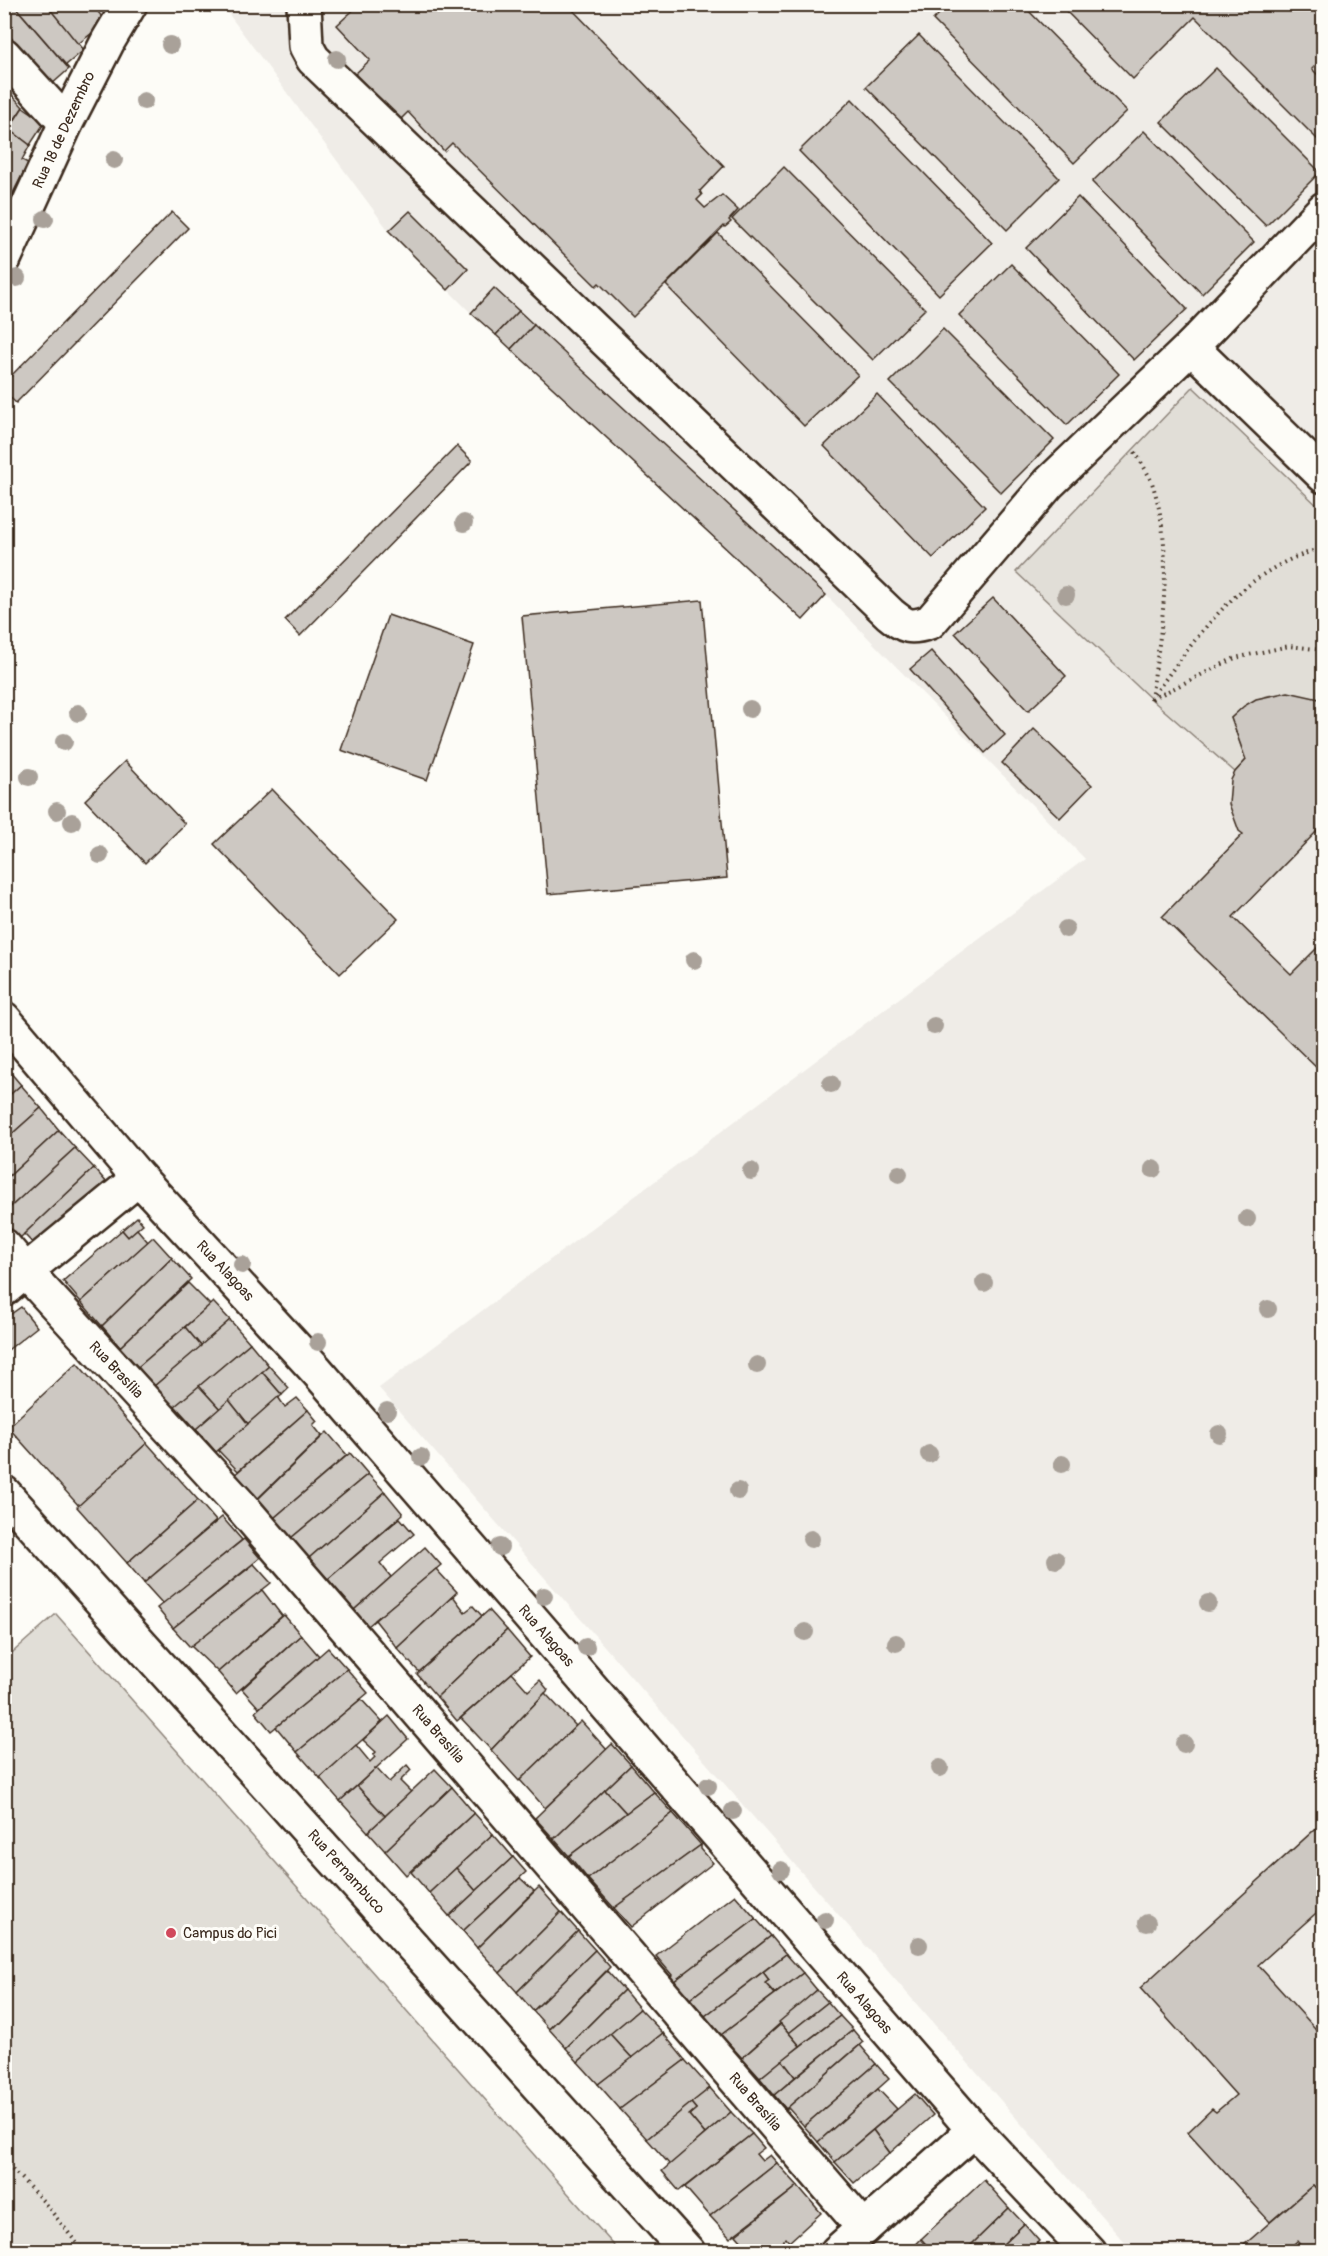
<svg xmlns="http://www.w3.org/2000/svg" width="1328" height="2256" viewBox="0 0 1328 2256" font-family="Pangolin,sans-serif">
	<style>
		.built { fill: #efece7 }
		.green { fill: #e1ded7; stroke: #8e847a; stroke-width: 1.5 }
		.building { fill: #cdc8c2; stroke: #3b2a1e; stroke-width: 1.5 }
		.lines { fill: none; stroke-linecap: round; stroke-linejoin: round }
		.minor-casing { stroke: #3b2a1e; stroke-width: 38 }
		.path { stroke: #3b2a1e; stroke-width: 4; stroke-dasharray: 1.5 4.5; stroke-linecap: butt }
		.minor { stroke: #fdfcf7; stroke-width: 33 }
		.tree { fill: #a9a199 }
		.poi-dot { fill: #d1495b; stroke: #fdfcf7; stroke-width: 2 }
		.labels { text-anchor: middle; dominant-baseline: central; stroke-width: 6; stroke-linejoin: round; paint-order: stroke }
		.street-label { font-size: 15px; fill: #3b2a1e; stroke: #fdfcf7 }
		.poi-label { font-size: 15px; fill: #3b2a1e; stroke: #fdfcf7; text-anchor: start }
	</style>
	<rect width="100%" height="100%" fill="#fdfcf7"/>
	<filter id="ink" filterUnits="userSpaceOnUse"><feTurbulence type="fractalNoise" baseFrequency=".0167" numOctaves="2"/><feDisplacementMap in="SourceGraphic" scale="12" xChannelSelector="R" yChannelSelector="G"/><feConvolveMatrix kernelMatrix="1 2 1 2 8 2 1 2 1" color-interpolation-filters="sRGB"/></filter>
	<g filter="url(#ink)">
		<path class="built" d="M222,5h1101v2246h-191l-753,-863 706,-529 -258,-263 -24,24 -332,-307 -82,-82z"/>
		<g class="green">
			<path d="M1193,387l130,124v189c-39,-8 -61,-12 -92,18l15,42 -11,12 -84,-73 -135,-127z"/>
			<path d="M56,1614l563,637h-614v-592z"/>
		</g>
		<g class="building">
			<path d="M4,4h9l56,65 -18,16 -47,-47z"/>
			<path d="M13,4h33l38,46 -18,15z"/>
			<path d="M46,4h46l14,18 -28,22z"/>
			<path d="M92,4h13l-8,6z"/>
			<path d="M204,4h14l-7,8z"/>
			<path d="M360,4h207l157,162 -24,25 2,4 -5,5 8,8 17,-13 16,15 -9,10 2,2 -6,5 -1,-1 -91,91 -34,-34 -3,3 -144,-143 -8,8 -36,-39 -9,9 -44,-47 15,-14 -33,-35z"/>
			<path d="M949,4h73l105,107 -53,52 -141,-143z"/>
			<path d="M1059,4h265v53l-12,12 12,12v65l-129,-129 -62,62z"/>
			<path d="M919,35l140,143 -52,52 -141,-143z"/>
			<path d="M1216,68l104,104 -54,54 -105,-104z"/>
			<path d="M4,87l8,8 -8,10z"/>
			<path d="M12,95l11,12 -19,28v-30z"/>
			<path d="M852,99l140,144 -53,52 -140,-144z"/>
			<path d="M23,107l22,15 -15,23 -21,-16z"/>
			<path d="M9,129l21,16 -8,15 6,3 -16,32 -8,-5v-55z"/>
			<path d="M1144,131l110,111 -52,52 -110,-112z"/>
			<path d="M784,167l141,142 -52,51 -141,-141z"/>
			<path d="M1078,197l109,112 -53,51 -108,-112z"/>
			<path d="M410,211l58,58 -20,21 -59,-59z"/>
			<path d="M172,212l16,16 -172,175 -12,-11v-9z"/>
			<path d="M718,233l140,142 -54,51 -138,-141z"/>
			<path d="M1011,264l108,110 -52,51 -108,-110z"/>
			<path d="M494,288l25,23 -23,24 -25,-22z"/>
			<path d="M519,311l15,14 -23,24 -15,-14z"/>
			<path d="M534,325l292,270 -23,25 -292,-271z"/>
			<path d="M943,329l111,111 -53,53 -111,-111z"/>
			<path d="M877,394l108,113 -52,51 -109,-112z"/>
			<path d="M457,446l15,15 -172,175 -15,-16z"/>
			<path d="M993,598l73,78 -38,35 -73,-78z"/>
			<path d="M702,600l25,278 -179,16 -26,-278z"/>
			<path d="M388,615l86,30 -47,135 -86,-30z"/>
			<path d="M931,651l74,84 -20,18 -75,-84z"/>
			<path d="M1288,692l36,8v124l-91,93 58,57 33,-33v134l-162,-158 81,-83 -4,-3 -10,-27 2,-24 4,-8 11,-12 -15,-42 13,-12 12,-7z"/>
			<path d="M1034,729l58,56 -32,33 -58,-55z"/>
			<path d="M125,761l60,63 -40,39 -60,-63z"/>
			<path d="M272,789l126,130 -58,55 -126,-130z"/>
			<path d="M4,1065l17,20 -17,15z"/>
			<path d="M21,1085l20,23 -37,33v-41z"/>
			<path d="M41,1108l18,22 -55,51v-40z"/>
			<path d="M59,1130l16,18 -71,65v-32z"/>
			<path d="M75,1148l19,20 -74,70 -16,-16v-9z"/>
			<path d="M94,1168l21,24 -71,63 -20,-21z"/>
			<path d="M137,1217l6,7 -15,13 -6,-7z"/>
			<path d="M137,1229l11,13 -67,60 -18,-21 59,-51 6,7z"/>
			<path d="M153,1237l19,21 -70,68 -21,-24z"/>
			<path d="M172,1258l19,21 -71,68 -18,-21z"/>
			<path d="M188,1283l22,22 -72,62 -18,-20z"/>
			<path d="M213,1302l17,18 -29,26 -16,-19z"/>
			<path d="M21,1307l16,20 -33,26v-34z"/>
			<path d="M230,1320l20,23 -76,65 -20,-22z"/>
			<path d="M185,1327l16,19 -47,40 -16,-19z"/>
			<path d="M250,1343l19,23 -49,43 -21,-23z"/>
			<path d="M77,1363l70,80 -68,63 -71,-79z"/>
			<path d="M269,1366l20,22 -7,7 -20,-23z"/>
			<path d="M262,1372l20,23 -34,29 -19,-24z"/>
			<path d="M199,1386l21,23 -24,20 -21,-23z"/>
			<path d="M278,1397l7,10 12,-9 11,12 -70,61 -20,-21z"/>
			<path d="M229,1400l19,24 -32,28 -20,-23z"/>
			<path d="M308,1410l9,11 -4,4 9,11 -68,66 -22,-25z"/>
			<path d="M327,1432l20,23 -73,63 -16,-19z"/>
			<path d="M147,1443l51,57 -71,63 -50,-56z"/>
			<path d="M350,1453l18,21 -77,64 -17,-20z"/>
			<path d="M368,1474l17,18 -76,66 -18,-20z"/>
			<path d="M385,1492l18,22 -75,65 -19,-21z"/>
			<path d="M198,1500l18,21 -72,62 -17,-20z"/>
			<path d="M222,1517l20,23 -79,64 -19,-21z"/>
			<path d="M400,1518l14,16 -34,29 11,14 -37,33 -26,-31z"/>
			<path d="M244,1539l16,19 -87,70 -16,-20z"/>
			<path d="M425,1547l16,18 -73,61 -14,-16z"/>
			<path d="M254,1564l17,19 -81,64 -17,-19z"/>
			<path d="M436,1569l21,23 -60,56 -22,-28z"/>
			<path d="M262,1590l20,26 -64,56 -27,-26z"/>
			<path d="M453,1596l12,16 8,-6 9,10 -63,56 -22,-24z"/>
			<path d="M489,1610l18,20 -70,67 -20,-23z"/>
			<path d="M284,1615l17,20 -65,58 -18,-21z"/>
			<path d="M507,1630l23,27 -73,64 -20,-24z"/>
			<path d="M301,1635l18,21 -60,52 -17,-19z"/>
			<path d="M328,1648l19,21 -76,62 -16,-19z"/>
			<path d="M347,1669l21,24 -71,59 -21,-25z"/>
			<path d="M512,1673l16,18 12,-11 8,10 -57,60 -30,-32z"/>
			<path d="M545,1693l31,33 -57,55 -28,-31z"/>
			<path d="M361,1699l21,23 -62,56 -23,-26z"/>
			<path d="M389,1716l19,23 -68,62 -20,-23 36,-33 14,17 5,-5 -2,-2 3,-3 -13,-12z"/>
			<path d="M581,1721l26,29 -62,58 -25,-28z"/>
			<path d="M612,1744l19,21 -77,74 -19,-21z"/>
			<path d="M407,1765l4,5 -11,11 11,11 -26,24 -28,-30 19,-18 13,14z"/>
			<path d="M631,1765l23,27 -28,21 -21,-23z"/>
			<path d="M435,1769l17,18 -67,64 -17,-19z"/>
			<path d="M357,1786l28,30 -17,16 -28,-31z"/>
			<path d="M452,1787l22,26 -68,62 -21,-24z"/>
			<path d="M605,1790l21,23 -57,43 -15,-17z"/>
			<path d="M654,1792l19,21 -85,66 -19,-23z"/>
			<path d="M474,1813l19,21 -64,59 -18,-21z"/>
			<path d="M673,1813l28,32 -87,63 -26,-29z"/>
			<path d="M1324,1821v85l-66,59 66,73v159l-11,-12 -43,37 -82,-90 24,-23 4,3 20,-17 -96,-107z"/>
			<path d="M493,1834l20,23 -37,34 -20,-23z"/>
			<path d="M701,1845v4l12,14 -82,64 -17,-19z"/>
			<path d="M513,1857l13,15 -63,59 -14,-15z"/>
			<path d="M456,1868l20,23 -27,25 -20,-23z"/>
			<path d="M520,1878l14,13 -57,57 -14,-17z"/>
			<path d="M539,1887l22,25 -61,61 -23,-25z"/>
			<path d="M735,1895l21,24 -83,63 -4,-4 3,-3 -16,-19z"/>
			<path d="M561,1912l17,19 -61,61 -17,-19z"/>
			<path d="M756,1919l15,17 -81,63 -17,-17z"/>
			<path d="M578,1931l17,19 -62,61 -16,-19z"/>
			<path d="M771,1936l15,18 -81,62 -15,-17z"/>
			<path d="M595,1950l15,17 -61,62 -16,-18z"/>
			<path d="M786,1954l17,19 -28,21 -10,-11 4,-3 -6,-8z"/>
			<path d="M607,1971l17,19 -58,58 -17,-19z"/>
			<path d="M763,1972l6,8 -4,3 10,11 -54,41 -16,-19z"/>
			<path d="M803,1973l14,17 -75,68 -21,-23z"/>
			<path d="M624,1990l16,19 -62,53 -12,-14z"/>
			<path d="M817,1990l11,12 -39,31 -10,-11z"/>
			<path d="M828,2002l12,14 -40,30 -11,-13z"/>
			<path d="M640,2009l23,24 -31,25 -22,-24z"/>
			<path d="M840,2016l13,14 -58,47 -13,-17z"/>
			<path d="M781,2024l19,22 -40,32 -18,-20z"/>
			<path d="M853,2030l10,12 -77,67 -12,-14z"/>
			<path d="M663,2033l22,27 -65,49 -22,-25z"/>
			<path d="M610,2034l22,24 -34,26 -20,-22z"/>
			<path d="M860,2045l16,19 -72,62 -15,-17h-3z"/>
			<path d="M685,2060l25,28 -63,51 -27,-30z"/>
			<path d="M782,2060l13,17 -21,18 -14,-17z"/>
			<path d="M876,2064l13,15 -71,63 -14,-16z"/>
			<path d="M710,2088l21,24 -26,22 -16,-19 7,-6 -5,-6z"/>
			<path d="M878,2089l19,20 -62,53 -17,-20z"/>
			<path d="M915,2094l18,21 -43,38 -17,-23z"/>
			<path d="M691,2103l5,6 -7,6 16,19 -35,31 -23,-26z"/>
			<path d="M731,2112l21,22 -73,57 -17,-20z"/>
			<path d="M873,2130l17,23 -36,30 -19,-21z"/>
			<path d="M752,2134l12,14 -8,6 6,7 8,-6 7,8 -67,53 -25,-29z"/>
			<path d="M777,2163l21,23 -68,52 -20,-22z"/>
			<path d="M984,2180l25,28 -45,44h-31l-12,-13z"/>
			<path d="M1313,2185l11,12v55h-18l-9,-11 -3,3 6,6 -2,2h-62z"/>
			<path d="M798,2186l23,27 -32,29 -3,-4 -15,14h-20l-15,-17z"/>
			<path d="M1009,2208l15,16 -29,28h-31z"/>
			<path d="M1024,2224l15,17 -11,11h-33z"/>
			<path d="M921,2239l12,13h-24z"/>
			<path d="M1037,2243l7,9h-16z"/>
		</g>
		<g class="lines">
			<defs>
				<g id="minor">
					<path d="M304,4l2,42 7,13 577,555c16,13 20,15 40,8l119,-139 142,-136 133,-138"/>
					<path d="M4,55l62,68"/>
					<path d="M4,259l62,-136 42,-82 22,-37"/>
					<path d="M1191,347l133,129"/>
					<path d="M4,1019l135,159 178,193 657,759 115,122"/>
					<path d="M4,1246l22,26 214,233 624,723"/>
					<path d="M4,1289l135,-111"/>
					<path d="M4,1493l684,759"/>
					<path d="M837,2252l137,-122"/>
				</g>
			</defs>
			<use href="#minor" class="minor-casing"/>
			<g class="path">
				<path d="M1135,452c7,12 16,25 19,37 21,70 7,141 -3,210"/>
				<path d="M1151,699c37,-50 74,-106 130,-135 13,-7 29,-12 43,-17"/>
				<path d="M1152,699l83,-41 54,-12 35,4"/>
				<path d="M4,2161l39,40 41,51"/>
			</g>
			<use href="#minor" class="minor"/>
		</g>
		<g class="tree">
			<circle cx="170" cy="45" r="9"/>
			<circle cx="337" cy="59" r="9"/>
			<circle cx="144" cy="101" r="9"/>
			<circle cx="114" cy="160" r="9"/>
			<circle cx="45" cy="219" r="9"/>
			<circle cx="17" cy="278" r="9"/>
			<circle cx="464" cy="523" r="9"/>
			<circle cx="1066" cy="595" r="9"/>
			<circle cx="750" cy="709" r="9"/>
			<circle cx="78" cy="713" r="9"/>
			<circle cx="64" cy="742" r="9"/>
			<circle cx="29" cy="777" r="9"/>
			<circle cx="57" cy="811" r="9"/>
			<circle cx="72" cy="822" r="9"/>
			<circle cx="100" cy="855" r="9"/>
			<circle cx="1066" cy="929" r="9"/>
			<circle cx="694" cy="960" r="9"/>
			<circle cx="934" cy="1026" r="9"/>
			<circle cx="831" cy="1084" r="9"/>
			<circle cx="1153" cy="1169" r="9"/>
			<circle cx="751" cy="1171" r="9"/>
			<circle cx="899" cy="1174" r="9"/>
			<circle cx="1247" cy="1219" r="9"/>
			<circle cx="242" cy="1265" r="9"/>
			<circle cx="984" cy="1283" r="9"/>
			<circle cx="1268" cy="1309" r="9"/>
			<circle cx="318" cy="1342" r="9"/>
			<circle cx="757" cy="1365" r="9"/>
			<circle cx="387" cy="1411" r="9"/>
			<circle cx="1219" cy="1434" r="9"/>
			<circle cx="929" cy="1454" r="9"/>
			<circle cx="421" cy="1457" r="9"/>
			<circle cx="1062" cy="1464" r="9"/>
			<circle cx="738" cy="1491" r="9"/>
			<circle cx="811" cy="1539" r="9"/>
			<circle cx="500" cy="1547" r="9"/>
			<circle cx="1056" cy="1560" r="9"/>
			<circle cx="544" cy="1596" r="9"/>
			<circle cx="1208" cy="1603" r="9"/>
			<circle cx="805" cy="1632" r="9"/>
			<circle cx="896" cy="1643" r="9"/>
			<circle cx="586" cy="1647" r="9"/>
			<circle cx="1184" cy="1744" r="9"/>
			<circle cx="940" cy="1768" r="9"/>
			<circle cx="708" cy="1786" r="9"/>
			<circle cx="733" cy="1811" r="9"/>
			<circle cx="781" cy="1870" r="9"/>
			<circle cx="825" cy="1920" r="9"/>
			<circle cx="1147" cy="1923" r="9"/>
			<circle cx="919" cy="1945" r="9"/>
		</g>
	</g>
	<circle class="poi-dot" cx="171" cy="1933" r="6"/>
	<g class="labels">
		<g class="street-label">
			<text transform="translate(64 130) rotate(-65)">Rua 18 de Dezembro</text>
			<text transform="translate(225 1271) rotate(47)">Rua Alagoas</text>
			<text transform="translate(116 1370) rotate(47)">Rua Brasília</text>
			<text transform="translate(546 1636) rotate(49)">Rua Alagoas</text>
			<text transform="translate(438 1734) rotate(49)">Rua Brasília</text>
			<text transform="translate(346 1872) rotate(48)">Rua Pernambuco</text>
			<text transform="translate(864 2003) rotate(49)">Rua Alagoas</text>
			<text transform="translate(755 2102) rotate(49)">Rua Brasília</text>
		</g>
		<g class="poi-label">
			<text x="183" y="1933">Campus do Pici</text>
		</g>
	</g>
	<rect width="1328" height="2256" fill="none" stroke="#fdfcf7" stroke-width="24"/>
	<rect x="12" y="12" width="1304" height="2232" fill="none" stroke="#3b2a1e" stroke-width="2" filter="url(#ink)"/>
</svg>
